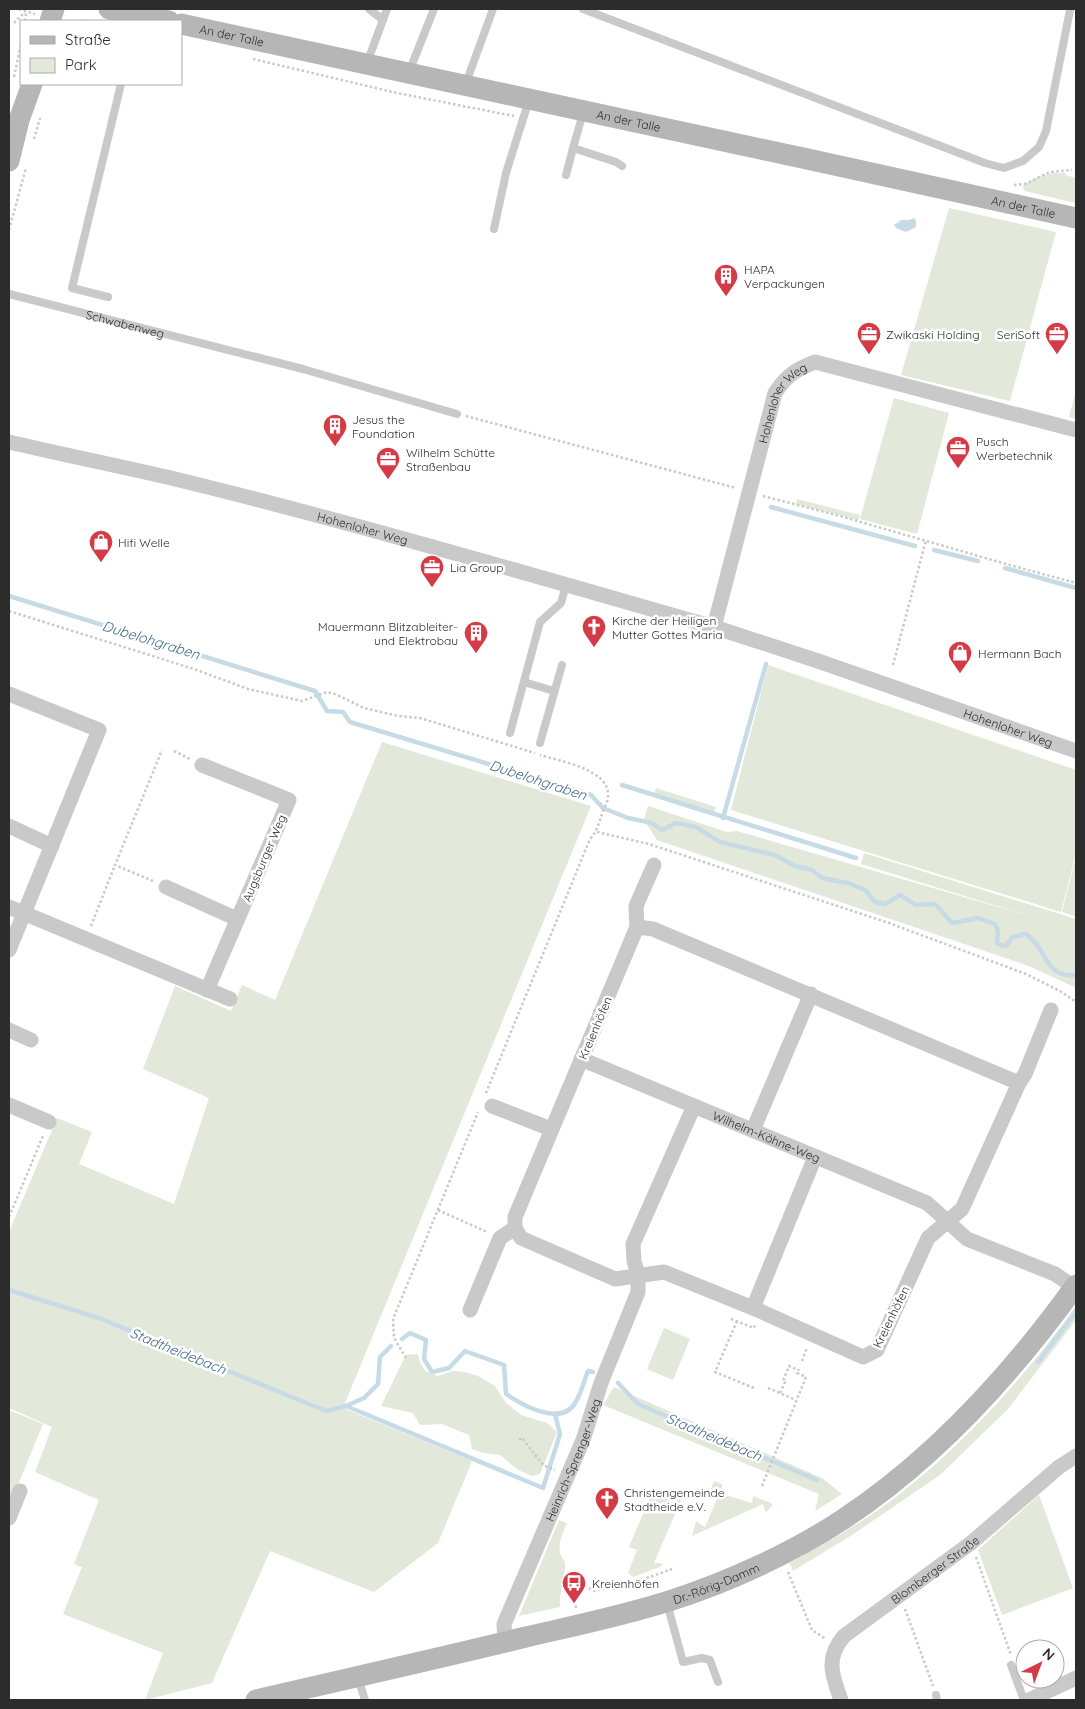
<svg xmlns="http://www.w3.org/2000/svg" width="1085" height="1709" viewBox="0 0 1085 1709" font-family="Quicksand,sans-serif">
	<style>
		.green { fill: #e2e8da }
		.water { fill: #c7dbe7 }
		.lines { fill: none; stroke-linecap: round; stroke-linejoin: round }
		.stream { stroke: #c7dbe7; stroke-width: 4.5 }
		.path { stroke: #c9c9c9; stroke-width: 2.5; stroke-dasharray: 2.5 2.5; stroke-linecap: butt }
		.lane { stroke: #c9c9c9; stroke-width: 8 }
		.street { stroke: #c9c9c9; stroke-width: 15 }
		.secondary { stroke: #b6b6b6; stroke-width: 21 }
		.labels { text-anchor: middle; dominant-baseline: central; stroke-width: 5; stroke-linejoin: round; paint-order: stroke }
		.street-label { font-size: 12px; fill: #2c2c2c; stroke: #fff }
		.poi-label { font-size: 12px; fill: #2c2c2c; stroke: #fff; text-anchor: start }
		.water-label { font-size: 14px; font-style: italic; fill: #416b86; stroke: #fff }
	</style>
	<rect width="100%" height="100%" fill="#fff"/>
	<g class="green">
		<path d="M1053,173h13l-1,2 11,3v25l-52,-12 -1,-6 15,-8z"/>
		<path d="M949,208l107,24 -46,169 -109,-26z"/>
		<path d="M1076,390v29l-7,-2z"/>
		<path d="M894,398l55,15 -32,121 -57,-15z"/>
		<path d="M797,499l63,16 -2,5 -62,-16z"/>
		<path d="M768,665l308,105v83l-15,59 -330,-102z"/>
		<path d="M382,742l209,64 -248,602 129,53 -34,82 -64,49 -104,-41 -58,132 -67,17 18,-47 -100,-39 19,-47 -8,-3 25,-64 -64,-28 17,-45 -43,-19v-176l48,-114 35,14 -13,32 95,40 35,-106 -66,-29 32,-83 56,25 11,-26 33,15z"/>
		<path d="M656,788l60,19 -3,9 -60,-19z"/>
		<path d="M648,806l79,26 10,-1 299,87 -175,-54 3,-11 212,66v69l-47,-22 -372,-126 -13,-20z"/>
		<path d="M1076,856v61l-14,-5z"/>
		<path d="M1076,1306v14l-68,89 -68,66 -88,60 -59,36 -3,-8c29,-17 60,-33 88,-53 77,-55 143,-128 198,-204z"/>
		<path d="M664,1328l26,11 -17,41 -26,-11z"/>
		<path d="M418,1354l2,8 5,9 13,5 15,-5 12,1 13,4 17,10 11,17 15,12 26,8 10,9 -17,42 -8,2 -14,-6 -18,-15 -17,-2 -11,-4 -3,-14 -27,-11 -22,1 -7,-12 -32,-7 25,-51z"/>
		<path d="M614,1387l208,91 20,16 -27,17 4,-17 -216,-89z"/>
		<path d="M9,1410l34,14 -30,73 -4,-2z"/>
		<path d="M714,1481l8,3v10l30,9 1,-7 20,8 -7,9 -3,-9 -71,32 4,-15 9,6 13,-30 -8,-6z"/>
		<path d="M654,1488l27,12 -27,63h8v3l-29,11 -5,-4 9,-23 -8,-3z"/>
		<path d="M1039,1495l34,93 -71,27 -24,-65z"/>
		<path d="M559,1520l8,3c-4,9 -9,20 -7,30 1,4 5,7 5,11 0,15 -6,28 -5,43l-41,9z"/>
	</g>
	<path class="water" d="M914,218l2,3v6l-10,5 -10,-4 -2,-3 7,-5h8z"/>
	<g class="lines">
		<g class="stream">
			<path d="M771,507l144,39"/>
			<path d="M934,550l44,11"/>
			<path d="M1005,568l71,20"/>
			<path d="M9,596l306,95 12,20 16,1 7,10 241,73 12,13 25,10 24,5 10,7 14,-7 20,4 24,15 55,13 20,11 17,4 10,8 26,5 17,7 10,12 10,2 15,-9 16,10 19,-1 17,19 26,-5 17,6 3,7 -1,12 4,2 5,1 6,-9 14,-3c4,4 9,8 12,12 11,17 14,31 38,29"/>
			<path d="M622,785l234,73"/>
			<path d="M723,818l43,-154"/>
			<path d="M9,1290l90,28 227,93 20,-5 197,82 17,-54 -5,-20"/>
			<path d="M402,1339l8,-6 16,7 -2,19 8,13 17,-4 16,-17 39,14 2,29c16,11 55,33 69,9 6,-9 9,-22 13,-32l5,1"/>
			<path d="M1038,1362l38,-50"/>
			<path d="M618,1383l20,21 179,76"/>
			<path d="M346,1406l18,-8 14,-14 2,-27 11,-11"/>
		</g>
		<g class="path">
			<path d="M19,9l16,5"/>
			<path d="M25,21l1,-8"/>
			<path d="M80,21h6"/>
			<path d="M14,23l11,-11"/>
			<path d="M253,59l144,34 117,23"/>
			<path d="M14,77l7,-33"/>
			<path d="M34,139l6,-21"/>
			<path d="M1014,185l11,-1 25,-12 22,-2"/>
			<path d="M9,230l17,-62"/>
			<path d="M466,416l270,72"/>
			<path d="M763,496l77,20 166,48 70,19"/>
			<path d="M9,611l185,58 54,20 54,12 25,-9 8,2 29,14 34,8 22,2 115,35"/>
			<path d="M893,665l33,-125"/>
			<path d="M174,751l16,8"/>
			<path d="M597,832l52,12 240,79 137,51 34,17 16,11"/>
			<path d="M153,881l-38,-16 47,-115"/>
			<path d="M91,926l24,-61"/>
			<path d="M486,1093l104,-254c8,-9 9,-17 13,-28 2,-4 5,-10 5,-15 2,-27 -49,-35 -68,-41"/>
			<path d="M438,1210l49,22"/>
			<path d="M9,1217l34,-81"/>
			<path d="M731,1319l23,9 1,-3"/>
			<path d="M737,1321l-22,51 39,16"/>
			<path d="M406,1358l-12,-20 -1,-19 85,-207"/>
			<path d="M802,1361l5,-13"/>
			<path d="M768,1388l28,12"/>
			<path d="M780,1393l5,-11 -2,-1 6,-15 9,4"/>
			<path d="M519,1440l3,-2 21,27 12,5"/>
			<path d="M762,1486l44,-109 -9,-4 2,-4"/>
			<path d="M976,1557l35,98"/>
			<path d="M788,1572l24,58 14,9"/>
			<path d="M576,1608l-2,-10 6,-14 15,7 55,-14 22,-8"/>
			<path d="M905,1609l28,77"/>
		</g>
		<g class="lane">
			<path d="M369,9l14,11"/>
			<path d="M583,9l402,154 19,5 19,-7 16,-14 7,-16 24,-121"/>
			<path d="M367,63l20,-54"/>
			<path d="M409,72l25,-63"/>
			<path d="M466,83l27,-74"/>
			<path d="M583,113l-10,35 43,14 6,4"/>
			<path d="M566,175l7,-27"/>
			<path d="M494,229l12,-56 23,-73"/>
			<path id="s1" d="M9,294l294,75 154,45"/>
			<path d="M108,297l-36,-9 49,-204"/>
			<path d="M524,682l30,9"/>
			<path d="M510,733l30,-111 21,-19 5,-18"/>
			<path d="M540,743l22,-78"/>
			<path d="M667,1603l16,59 19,-4 8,2 8,22"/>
			<path d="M1011,1665l13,35"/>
			<path d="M358,1678l7,22"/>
			<path d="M936,1695l1,5"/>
		</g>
		<g class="street">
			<path id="s2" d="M9,442c55,13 111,24 166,37 181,44 360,97 539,148l61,-234c12,-18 20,-23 40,-31l261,68"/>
			<path id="s3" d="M714,627l104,34 258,90"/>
			<path d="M9,694l90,36 -90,220"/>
			<path d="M202,765l87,35 -82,190"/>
			<path d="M9,826l43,20"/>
			<path d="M166,887l71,32"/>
			<path d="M9,907l221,92"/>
			<path d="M637,927l16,2 366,154 -57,126 -34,29 -51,112 -14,7 -110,-49 -89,-36 -49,7 -94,-41 -6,-10v-11z"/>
			<path d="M637,927l-1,-21 18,-41"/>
			<path d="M9,1030l22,10"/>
			<path id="s4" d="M581,1059l346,144 40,36 88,35 19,13"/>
			<path d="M1019,1083l6,-9 26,-64"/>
			<path d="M9,1105l40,17"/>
			<path d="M492,1106l59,23"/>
			<path d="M753,1130l58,-136"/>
			<path d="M753,1308l62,-151"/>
			<path d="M470,1310l30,-72 15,-10"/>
			<path d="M9,1518l11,-27"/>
			<path id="s5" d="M505,1642l-1,-18 79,-184 18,-57 37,-91v-17l-4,-14 -1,-17 61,-138"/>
			<path id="s6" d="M841,1700c-9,-25 -16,-42 3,-64l127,-93 88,-76 17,-11"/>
			<path d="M1029,1700l47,-22"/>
		</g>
		<g class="secondary">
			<path d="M109,9l60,12"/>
			<path d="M50,21l4,-12"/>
			<path id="s7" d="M181,24c299,64 597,128 895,194"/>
			<path d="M9,161l10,-41 13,-36"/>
			<path id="s8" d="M256,1700c90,-21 180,-41 270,-63 47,-11 96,-21 143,-36 57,-18 123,-48 173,-81 93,-61 169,-145 234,-235"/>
		</g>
	</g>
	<defs>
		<symbol id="building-pin" viewBox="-11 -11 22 30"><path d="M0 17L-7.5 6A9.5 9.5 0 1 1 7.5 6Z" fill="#d53b46" stroke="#fff"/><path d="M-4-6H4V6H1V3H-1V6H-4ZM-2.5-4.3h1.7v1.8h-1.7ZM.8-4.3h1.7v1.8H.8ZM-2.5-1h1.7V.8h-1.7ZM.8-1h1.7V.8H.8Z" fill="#fff"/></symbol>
		<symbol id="office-pin" viewBox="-11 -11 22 30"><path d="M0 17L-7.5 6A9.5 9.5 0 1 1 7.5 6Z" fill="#d53b46" stroke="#fff"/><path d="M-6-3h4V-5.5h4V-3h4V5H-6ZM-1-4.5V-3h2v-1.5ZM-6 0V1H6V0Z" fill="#fff"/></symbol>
		<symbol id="shop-pin" viewBox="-11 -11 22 30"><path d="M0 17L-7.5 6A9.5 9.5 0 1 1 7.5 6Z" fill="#d53b46" stroke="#fff"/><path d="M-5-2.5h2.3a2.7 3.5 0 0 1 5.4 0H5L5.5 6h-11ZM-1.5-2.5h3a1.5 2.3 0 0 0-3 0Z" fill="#fff"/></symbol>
		<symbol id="church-pin" viewBox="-11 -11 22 30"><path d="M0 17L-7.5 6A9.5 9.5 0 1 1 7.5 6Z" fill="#d53b46" stroke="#fff"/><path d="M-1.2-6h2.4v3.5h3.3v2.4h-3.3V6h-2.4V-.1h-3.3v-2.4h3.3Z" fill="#fff"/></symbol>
		<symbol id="bus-pin" viewBox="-11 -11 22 30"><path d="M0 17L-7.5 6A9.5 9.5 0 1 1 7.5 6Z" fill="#d53b46" stroke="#fff"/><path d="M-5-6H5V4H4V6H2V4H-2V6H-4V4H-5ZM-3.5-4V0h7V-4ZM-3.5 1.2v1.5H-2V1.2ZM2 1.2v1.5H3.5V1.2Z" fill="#fff"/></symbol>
	</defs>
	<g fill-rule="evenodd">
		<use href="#building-pin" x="712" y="262" width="28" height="38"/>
		<use href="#office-pin" x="855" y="320" width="28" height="38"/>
		<use href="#office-pin" x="1043" y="320" width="28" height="38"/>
		<use href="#building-pin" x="321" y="412" width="28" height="38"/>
		<use href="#office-pin" x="944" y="434" width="28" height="38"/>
		<use href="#office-pin" x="374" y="445" width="28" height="38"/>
		<use href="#shop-pin" x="87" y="528" width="28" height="38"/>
		<use href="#office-pin" x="418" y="553" width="28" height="38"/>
		<use href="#church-pin" x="580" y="613" width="28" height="38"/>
		<use href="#building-pin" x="462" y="619" width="28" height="38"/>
		<use href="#shop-pin" x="946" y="639" width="28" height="38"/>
		<use href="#church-pin" x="593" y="1485" width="28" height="38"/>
		<use href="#bus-pin" x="560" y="1569" width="28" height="38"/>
	</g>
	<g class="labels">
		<g class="street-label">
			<text stroke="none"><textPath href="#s7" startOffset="52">An der Talle</textPath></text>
			<text stroke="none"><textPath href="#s7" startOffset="458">An der Talle</textPath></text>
			<text stroke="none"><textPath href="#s7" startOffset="862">An der Talle</textPath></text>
			<text stroke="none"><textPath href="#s1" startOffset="120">Schwabenweg</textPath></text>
			<text stroke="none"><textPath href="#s2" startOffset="966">Hohenloher Weg</textPath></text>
			<text stroke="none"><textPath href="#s2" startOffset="364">Hohenloher Weg</textPath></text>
			<text stroke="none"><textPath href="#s3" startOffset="311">Hohenloher Weg</textPath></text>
			<text transform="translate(264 858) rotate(-67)">Augsburger Weg</text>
			<text transform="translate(595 1028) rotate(-67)">Kreienhöfen</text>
			<text stroke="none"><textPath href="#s4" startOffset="201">Wilhelm-Köhne-Weg</textPath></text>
			<text transform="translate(891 1317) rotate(-64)">Kreienhöfen</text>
			<text stroke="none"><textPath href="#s5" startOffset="196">Heinrich-Sprenger-Weg</textPath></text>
			<text stroke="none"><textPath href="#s6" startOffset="181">Blomberger Straße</textPath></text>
			<text stroke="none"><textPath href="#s8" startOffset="475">Dr.-Rörig-Damm</textPath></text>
		</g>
		<g class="poi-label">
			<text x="744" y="269">HAPA<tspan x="744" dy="14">Verpackungen</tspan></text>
			<text x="886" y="334">Zwikaski Holding</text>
			<text x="1040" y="334" text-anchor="end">SeriSoft</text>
			<text x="352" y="419">Jesus the<tspan x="352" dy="14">Foundation</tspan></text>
			<text x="976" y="441">Pusch<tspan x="976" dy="14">Werbetechnik</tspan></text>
			<text x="406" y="452">Wilhelm Schütte<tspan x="406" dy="14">Straßenbau</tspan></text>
			<text x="118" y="542">Hifi Welle</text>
			<text x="450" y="567">Lia Group</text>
			<text x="612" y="620">Kirche der Heiligen<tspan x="612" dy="14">Mutter Gottes Maria</tspan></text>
			<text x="458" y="626" text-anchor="end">Mauermann Blitzableiter-<tspan x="458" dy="14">und Elektrobau</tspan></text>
			<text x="978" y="653">Hermann Bach</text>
			<text x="624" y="1492">Christengemeinde<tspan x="624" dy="14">Stadtheide e.V.</tspan></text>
			<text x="592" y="1583">Kreienhöfen</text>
		</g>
		<g class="water-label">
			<text transform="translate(151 640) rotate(17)">Dubelohgraben</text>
			<text transform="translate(538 780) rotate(18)">Dubelohgraben</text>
			<text transform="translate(178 1351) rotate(22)">Stadtheidebach</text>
			<text transform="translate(714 1437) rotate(23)">Stadtheidebach</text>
		</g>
	</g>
	<rect width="1085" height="1709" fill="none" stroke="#2c2c2c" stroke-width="20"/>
	<rect x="20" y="20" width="162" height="65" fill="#ffffff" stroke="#ababab"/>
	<rect x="30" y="36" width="25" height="8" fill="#b6b6b6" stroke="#ababab"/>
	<text x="65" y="45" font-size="15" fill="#2c2c2c">Straße</text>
	<rect x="30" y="58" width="25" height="15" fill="#e2e8da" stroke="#ababab"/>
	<text x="65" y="70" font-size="15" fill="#2c2c2c">Park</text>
	<g transform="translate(1040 1664) rotate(42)"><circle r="24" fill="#ffffff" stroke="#ababab"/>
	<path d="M0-4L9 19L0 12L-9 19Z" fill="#d53b46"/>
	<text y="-8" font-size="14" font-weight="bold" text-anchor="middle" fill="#2c2c2c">N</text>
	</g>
</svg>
